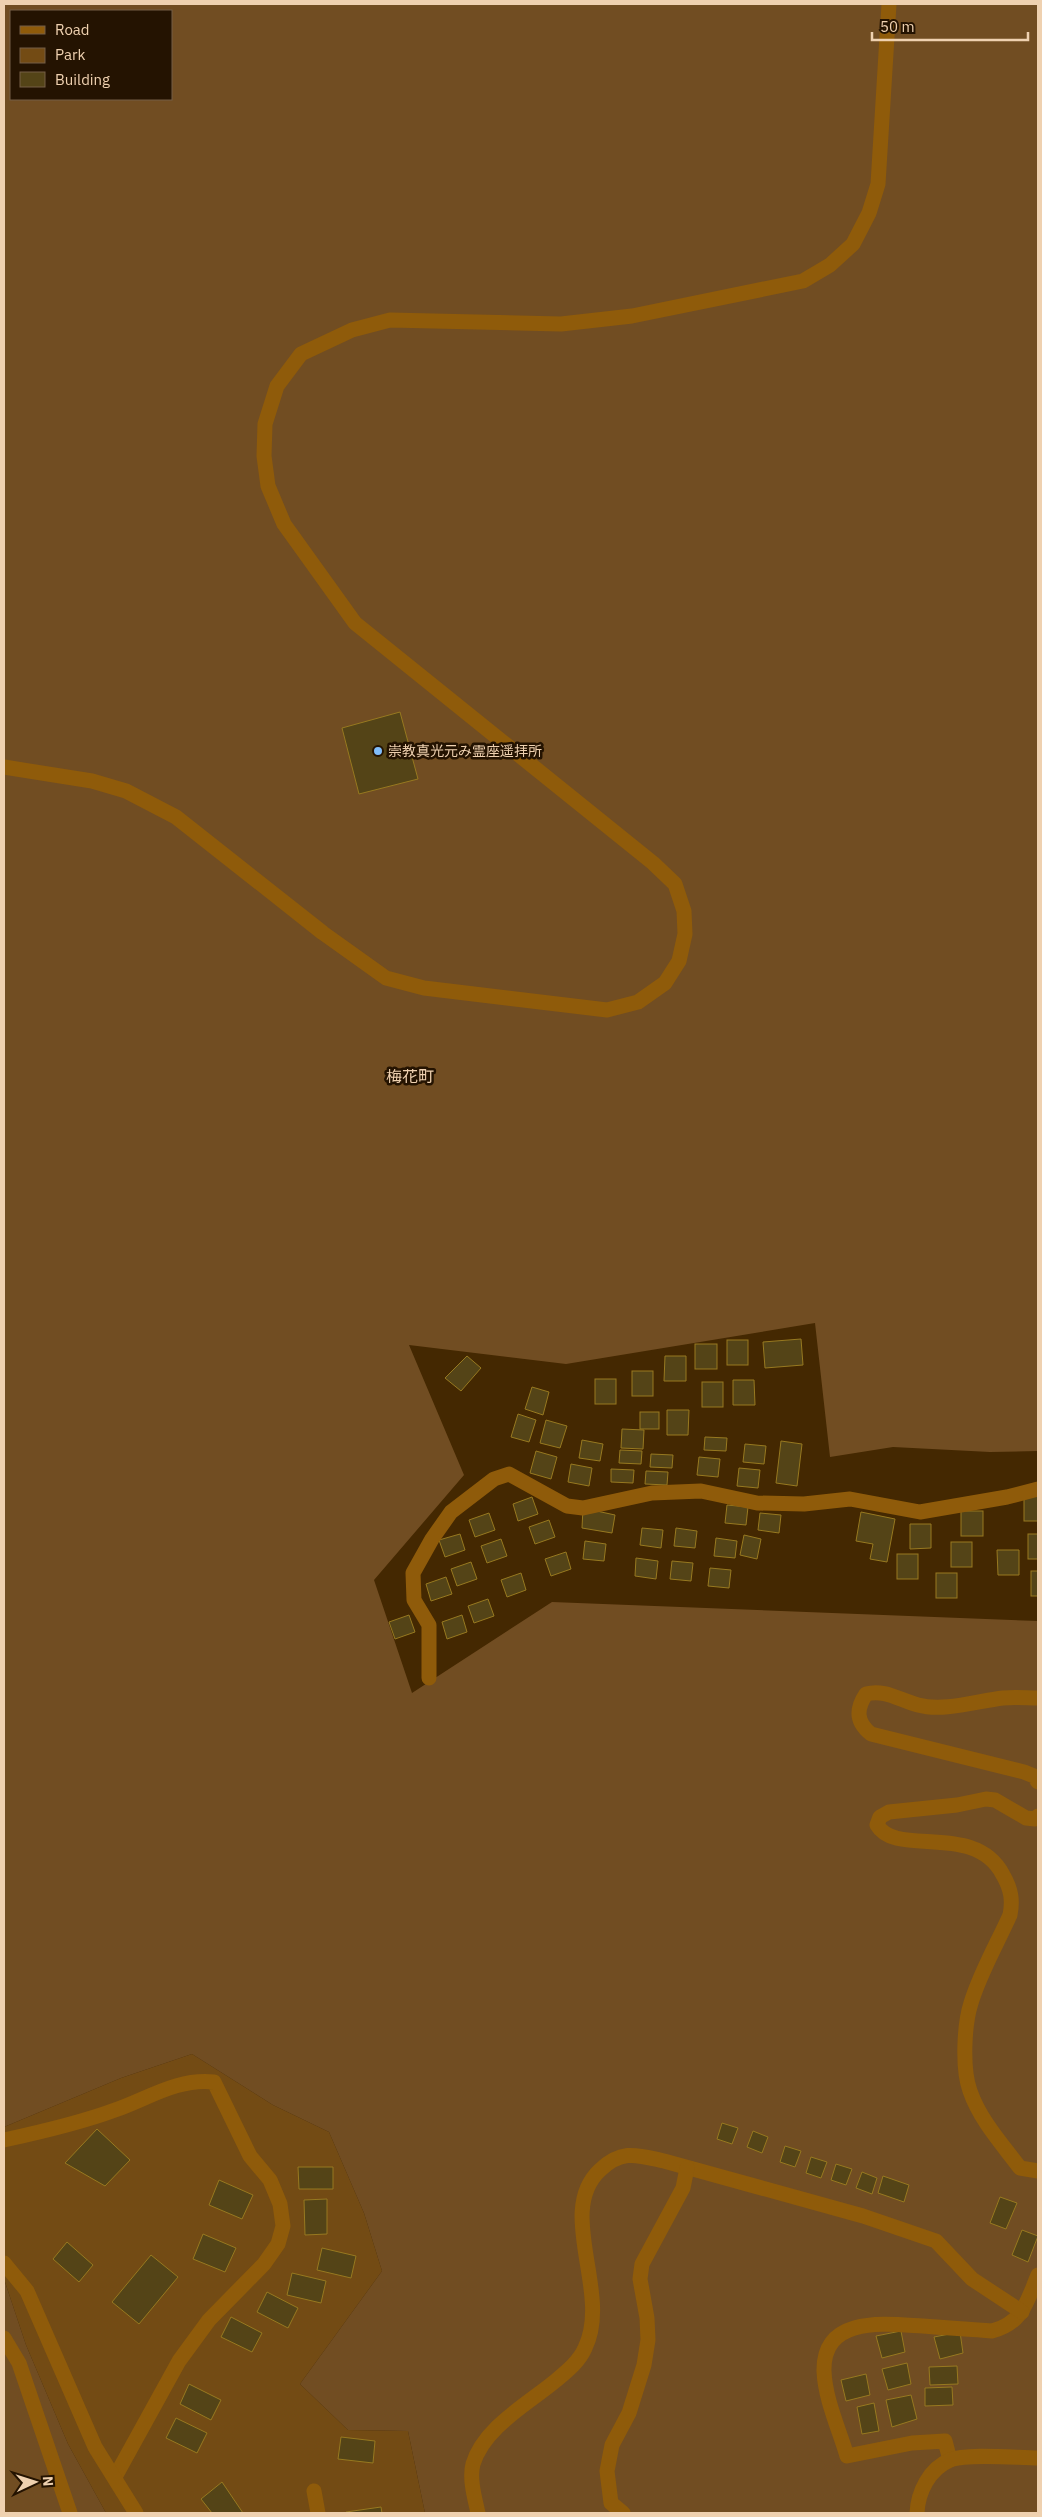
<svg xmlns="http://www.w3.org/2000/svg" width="1042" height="2517" viewBox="0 0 1042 2517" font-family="'IBM Plex Sans','Noto Sans JP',sans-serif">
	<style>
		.green { fill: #734b14 }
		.forest { fill: #714d22; fill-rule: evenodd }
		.building { fill: #544417; stroke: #977920 }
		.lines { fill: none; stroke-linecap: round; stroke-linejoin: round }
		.minor { stroke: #8f5b0a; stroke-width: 15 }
		.tertiary { stroke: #8f5b0a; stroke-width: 15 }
		.poi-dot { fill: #80bdfa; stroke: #241301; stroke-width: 2 }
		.labels { text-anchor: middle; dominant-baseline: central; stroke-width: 5; stroke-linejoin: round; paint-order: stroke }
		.poi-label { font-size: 14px; fill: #efd1b0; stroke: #241301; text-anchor: start }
		.quarter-label { font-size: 16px; fill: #efd1b0; stroke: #241301 }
	</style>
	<rect width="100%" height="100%" fill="#442801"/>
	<path class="green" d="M192,2054l81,51 56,27 35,81 18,58 -82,113 48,46 60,1 17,82h-319l-38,-69 -42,-99 -22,-66v-152l117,-49z"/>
	<g class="forest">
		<path d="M4,4h1034v1447l-48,1 -97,-5 -63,10 -15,-134 -249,41 -157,-19 55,130 -90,105 38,113 140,-91 486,19v892h-613l-17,-82 -60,-1 -48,-46 82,-113 -18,-58 -35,-81 -56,-27 -81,-51 -71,24 -117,49zM11,11h160v88h-160z"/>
		<path d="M4,2279l22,66 42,99 38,69h-102z"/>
	</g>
	<g class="building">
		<path d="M400,712l18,67 -59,15 -17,-66z"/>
		<path d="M801,1339l2,26 -38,3 -2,-26z"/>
		<rect x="727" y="1340" width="21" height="25"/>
		<rect x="695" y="1344" width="22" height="25"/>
		<path d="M467,1356l14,12 -20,23 -16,-13z"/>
		<path d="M665,1356h21v25h-22z"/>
		<rect x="632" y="1371" width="21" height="25"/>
		<rect x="595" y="1379" width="21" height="25"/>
		<path d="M733,1380h21l1,25h-22z"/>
		<rect x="702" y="1382" width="21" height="25"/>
		<path d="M532,1387l17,5 -6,23 -18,-6z"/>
		<path d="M667,1410h22l-1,25h-21z"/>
		<rect x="640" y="1412" width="19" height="17"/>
		<path d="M518,1414l18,6 -7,22 -18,-5z"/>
		<path d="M546,1420l21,6 -7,22 -20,-5z"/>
		<path d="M622,1429l22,1 -1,19 -22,-1z"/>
		<path d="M705,1437l22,1 -1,13 -22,-1z"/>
		<path d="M582,1440l21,4 -3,17 -21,-3z"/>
		<path d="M781,1441l21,3 -5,42 -21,-3z"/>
		<path d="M745,1444l21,2 -2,18 -21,-2z"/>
		<path d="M620,1450l22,1 -1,13 -22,-1z"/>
		<path d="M536,1451l21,6 -6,22 -21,-6z"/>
		<path d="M651,1454l22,1 -1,13 -22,-1z"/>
		<path d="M699,1457l21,2 -2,18 -21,-2z"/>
		<path d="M571,1464l21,4 -3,18 -21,-4z"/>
		<path d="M739,1468l21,2 -2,18 -21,-2z"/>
		<path d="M611,1469l23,1 -1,13 -22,-1z"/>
		<path d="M646,1471l22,1 -1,13 -22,-1z"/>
		<rect x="1024" y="1496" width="14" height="25"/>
		<path d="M532,1497l6,17 -20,7 -5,-17z"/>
		<path d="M727,1505l21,2 -2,18 -21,-2z"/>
		<path d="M583,1508l32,7 -3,18 -30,-5z"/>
		<rect x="961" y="1511" width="22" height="25"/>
		<path d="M861,1512l34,7 -8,43 -17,-3 3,-15 -17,-3z"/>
		<path d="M489,1513l6,17 -20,7 -6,-17z"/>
		<path d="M760,1513l21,2 -2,18 -21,-3z"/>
		<path d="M549,1520l6,17 -20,7 -6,-17z"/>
		<path d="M910,1524h21v24l-21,1z"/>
		<path d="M642,1528l21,2 -2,18 -21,-3z"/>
		<path d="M676,1528l21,3 -2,17 -21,-2z"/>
		<path d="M460,1534l5,16 -20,7 -6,-17z"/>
		<rect x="1028" y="1534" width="10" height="25"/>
		<path d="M744,1535l17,4 -4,20 -17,-4z"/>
		<path d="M716,1538l21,3 -2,17 -21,-2z"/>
		<path d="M501,1539l6,17 -20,7 -6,-17z"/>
		<path d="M585,1541l21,3 -2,17 -21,-2z"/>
		<rect x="951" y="1542" width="21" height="25"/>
		<path d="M997,1550h22v25h-21z"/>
		<path d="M566,1552l5,17 -20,7 -6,-17z"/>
		<rect x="897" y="1554" width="21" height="25"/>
		<path d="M636,1558l22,3 -2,18 -21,-3z"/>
		<path d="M672,1561l21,2 -2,18 -21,-2z"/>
		<path d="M471,1562l6,17 -20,7 -6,-17z"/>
		<path d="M710,1568l21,2 -2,18 -21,-2z"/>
		<rect x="1031" y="1571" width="7" height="25"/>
		<path d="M521,1573l5,17 -19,7 -6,-17z"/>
		<rect x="936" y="1573" width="21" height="25"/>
		<path d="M446,1577l6,17 -21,7 -5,-17z"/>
		<path d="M488,1599l6,17 -20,7 -6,-17z"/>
		<path d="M409,1615l6,17 -20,7 -6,-17z"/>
		<path d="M462,1615l5,17 -20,7 -5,-17z"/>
		<path d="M722,2123l16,5 -6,16 -15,-5z"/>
		<path d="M97,2129l33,31 -25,26 -40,-23z"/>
		<path d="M753,2131l15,6 -6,16 -15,-6z"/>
		<path d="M785,2146l16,5 -6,16 -15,-5z"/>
		<path d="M811,2157l16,5 -6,16 -15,-5z"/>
		<path d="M836,2164l16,5 -6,16 -15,-5z"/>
		<path d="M298,2167h35v22h-34z"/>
		<path d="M862,2172l15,6 -5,16 -16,-6z"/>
		<path d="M883,2176l26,9 -5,17 -26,-9z"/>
		<path d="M219,2180l34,15 -11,24 -33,-14z"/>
		<path d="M1000,2197l17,6 -11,26 -16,-6z"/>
		<path d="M327,2199v35l-22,1 -1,-35z"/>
		<path d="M1022,2230l16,6 -10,26 -16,-7z"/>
		<path d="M203,2234l33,14 -11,24 -32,-13z"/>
		<path d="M67,2242l26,23 -14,17 -26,-23z"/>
		<path d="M322,2248l34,8 -5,22 -34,-8z"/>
		<path d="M151,2255l27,22 -39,47 -27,-22z"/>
		<path d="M292,2273l34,8 -5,22 -34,-8z"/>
		<path d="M267,2292l31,16 -10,20 -31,-16z"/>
		<path d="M231,2317l31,16 -10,19 -31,-15z"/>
		<path d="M901,2331l4,21 -23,6 -6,-22z"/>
		<path d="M960,2332l3,21 -23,6 -6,-22z"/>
		<path d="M907,2363l4,21 -23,6 -6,-21z"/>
		<path d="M957,2366l1,18 -28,1 -1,-18z"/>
		<path d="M866,2374l4,21 -24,6 -5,-21z"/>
		<path d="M189,2384l32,16 -10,20 -31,-16z"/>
		<path d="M952,2387l1,18 -28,1v-18z"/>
		<path d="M911,2395l6,24 -25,8 -6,-27z"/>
		<path d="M874,2403l5,28 -17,3 -5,-27z"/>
		<path d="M176,2418l31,15 -10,20 -31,-15z"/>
		<path d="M341,2437l34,4 -2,22 -35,-4z"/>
		<path d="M222,2482l21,31h-31l-11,-14z"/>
		<path d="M381,2507l1,6h-36v-1z"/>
	</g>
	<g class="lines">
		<g class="minor">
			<path d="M429,1678v-53l-15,-25 -1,-27 19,-34 19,-27 43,-33 15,-5 58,32 16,2 69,-15 49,-2 56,12 47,1 46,-5 70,13 87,-15 31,-8"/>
			<path d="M1038,1698c-11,0 -23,-1 -35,0 -26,3 -59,14 -85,7 -19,-5 -33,-16 -52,-11 -10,15 -10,28 5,40l153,38 10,4 4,6"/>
			<path d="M1038,1816l-3,3 -9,-1 -31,-18 -9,-1 -29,6 -68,7 -9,5 -3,8c19,33 98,-4 126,50 8,14 10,25 7,40 -13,29 -30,58 -39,88 -7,22 -9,66 -1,88 10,29 32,53 50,77l18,3"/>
			<path d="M4,2140c37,-8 76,-17 111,-30 34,-12 63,-32 99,-28l36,74 20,24 10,24 3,22 -5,18 -14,20 -55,56 -30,41 -64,116"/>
			<path d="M4,2263l23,28 68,156 41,66"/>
			<path d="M950,2460l-5,-19 -33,2 -65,13c-8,-27 -22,-57 -23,-85 -1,-56 62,-47 99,-45 23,2 46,3 69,5 31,-8 35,-30 46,-56"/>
			<path d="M314,2491l4,22"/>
			<path d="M478,2513c-3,-14 -9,-34 -5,-49 11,-36 53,-59 81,-82 12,-10 25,-20 31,-34 27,-55 -30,-136 15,-178 22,-21 37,-15 64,-9l199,55 73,25 36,38 50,33"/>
			<path d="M623,2513l-12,-10 -4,-32 5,-26 17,-32 15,-48 4,-25 -1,-22 -7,-39 2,-15 41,-76 4,-20"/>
			<path d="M917,2513c1,-21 12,-44 33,-53 17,-7 68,-2 88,-2"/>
		</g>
		<g class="tertiary">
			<path d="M4,767l88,14 34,10 50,26 147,116 63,45 38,10 183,22 31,-8 27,-19 14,-22 6,-27 -1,-23 -9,-27 -22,-21 -298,-240 -71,-99 -16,-38 -4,-30 1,-32 12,-38 24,-32 51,-24 38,-10 171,4 71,-8 171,-35 27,-16 23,-21 16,-31 9,-29 11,-180"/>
			<path d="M4,2338l15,25 51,150"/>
		</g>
	</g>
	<circle class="poi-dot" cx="378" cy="751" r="5"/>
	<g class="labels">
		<g class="poi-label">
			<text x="388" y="751">崇教真光元み霊座遥拝所</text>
		</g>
		<g class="quarter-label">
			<text x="410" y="1076">梅花町</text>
		</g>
	</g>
	<rect width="1042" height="2517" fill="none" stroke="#efd1b0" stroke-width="10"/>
	<rect x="10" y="10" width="162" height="90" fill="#241301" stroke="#755f47"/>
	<rect x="20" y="26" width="25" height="8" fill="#8f5b0a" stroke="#755f47"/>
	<text x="55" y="35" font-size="15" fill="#efd1b0">Road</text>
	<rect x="20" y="48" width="25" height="15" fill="#734b14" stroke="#755f47"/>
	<text x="55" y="60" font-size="15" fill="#efd1b0">Park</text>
	<rect x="20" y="72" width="25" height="15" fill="#544417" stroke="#755f47"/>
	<text x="55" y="85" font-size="15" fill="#efd1b0">Building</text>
	<g transform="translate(35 2482) rotate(86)" stroke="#241301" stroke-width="4" paint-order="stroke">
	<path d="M0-4L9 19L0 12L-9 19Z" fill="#efd1b0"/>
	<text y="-8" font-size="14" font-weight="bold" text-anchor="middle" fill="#efd1b0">N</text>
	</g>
	<path d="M872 32v8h156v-8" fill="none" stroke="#efd1b0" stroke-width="2.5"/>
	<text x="880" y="32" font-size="15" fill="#efd1b0" stroke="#241301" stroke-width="4" paint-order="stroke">50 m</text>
</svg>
